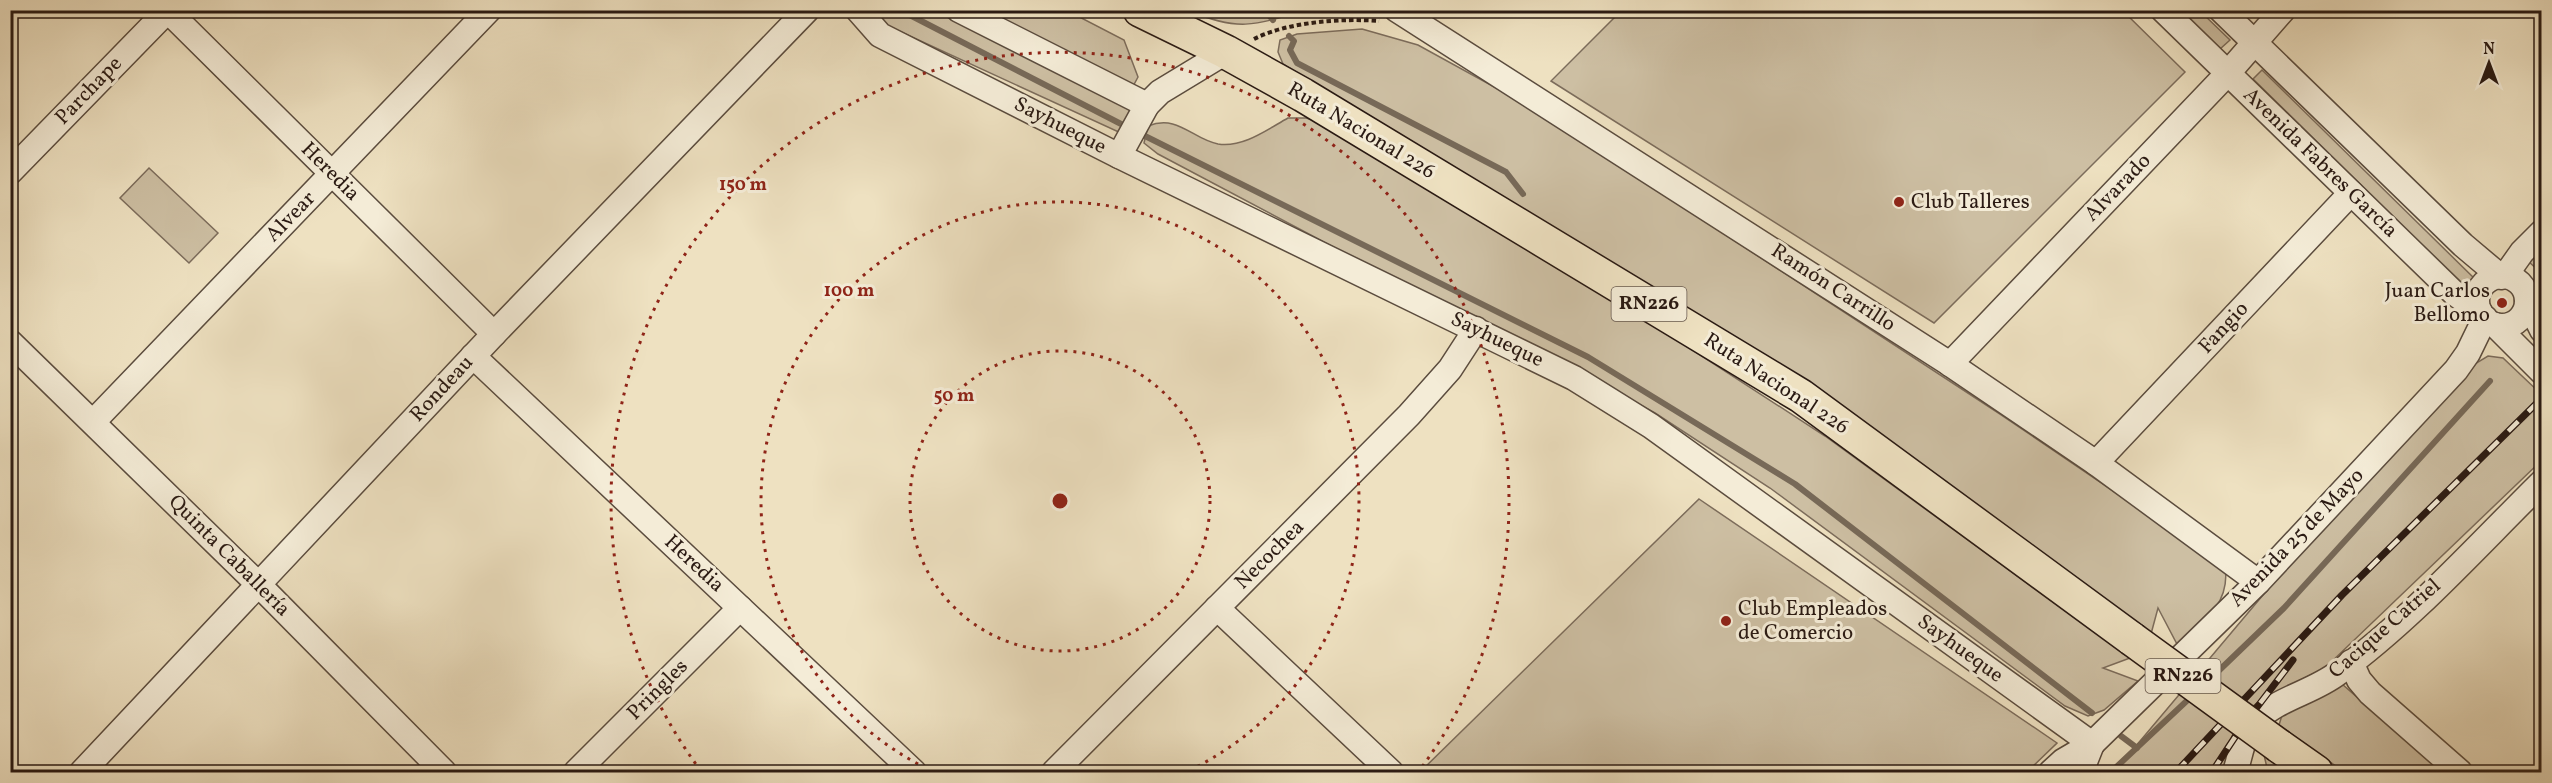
<svg xmlns="http://www.w3.org/2000/svg" width="2552" height="783" viewBox="0 0 2552 783" font-family="Vollkorn,serif">
	<style>
		.green { fill: #cdbfa3; stroke: #7c6c5b; stroke-width: 1.5 }
		.lines { fill: none; stroke-linecap: round; stroke-linejoin: round }
		.stream { stroke: #776958; stroke-width: 6 }
		.minor-casing { stroke: #5b4c3e; stroke-width: 27 }
		.highway-casing { stroke: #2a1a13; stroke-width: 36 }
		.path { stroke: #2a1a13; stroke-width: 4; stroke-dasharray: 4.5 3; stroke-linecap: butt }
		.minor { stroke: #f4ecd7; stroke-width: 24 }
		.highway { stroke: #eee1c1; stroke-width: 33 }
		.rail-casing { stroke: #2a1a13; stroke-width: 7 }
		.rail { stroke: #f4ecd7; stroke-width: 4.5; stroke-dasharray: 14; stroke-linecap: butt }
		.highway-bridge-casing { stroke: #2a1a13; stroke-width: 36; stroke-linecap: butt }
		.highway-bridge { stroke: #eee1c1; stroke-width: 33 }
		.ring { fill: none; stroke: #8f2418; stroke-width: 3; stroke-dasharray: 3 6 }
		.poi-dot { fill: #8f2418; stroke: #f4ecd7; stroke-width: 2 }
		.labels { text-anchor: middle; dominant-baseline: central; stroke-width: 6; stroke-linejoin: round; paint-order: stroke }
		.shield { fill: #f4ecd7; stroke: #67594e; stroke-width: 1.5 }
		.shield-label { font-size: 20px; font-weight: bold; fill: #2a1a13 }
		.street-label { font-size: 21px; fill: #2a1a13; stroke: #f4ecd7 }
		.poi-label { font-size: 21px; fill: #2a1a13; stroke: #f4ecd7; text-anchor: start }
		.centre { fill: #8f2418; stroke: #f4ecd7; stroke-width: 3 }
		.ring-label { font-size: 18px; text-anchor: middle; font-weight: bold; fill: #8f2418; stroke: #f4ecd7; stroke-width: 6; stroke-linejoin: round; paint-order: stroke }
	</style>
	<rect width="100%" height="100%" fill="#eee1c1"/>
	<filter id="stains"><feTurbulence type="fractalNoise" baseFrequency=".00333" numOctaves="4"/><feColorMatrix values="0 0 0 0 .2 0 0 0 0 .09 0 0 0 0 .02 0 0 0 .5 -.17"/></filter>
	<radialGradient id="worn" r=".72"><stop offset=".6" stop-color="#630" stop-opacity="0"/><stop offset="1" stop-color="#630" stop-opacity=".3"/></radialGradient>
	<g class="green">
		<path d="M872,11h62l202,94 -13,29 -235,-108z"/>
		<path d="M971,11h97l56,29 14,37 -7,13z"/>
		<path d="M1190,11h111c-46,15 -65,20 -111,0z"/>
		<path d="M1621,11h502l62,61 -251,251 -383,-242z"/>
		<path d="M2181,11h19l30,29 -10,9z"/>
		<path d="M1362,29l56,16 109,60 473,309 225,153c6,36 -23,57 -47,79l-20,-38 -7,26 -716,-476 -152,-94 -5,-12 2,-12 17,-6z"/>
		<path d="M2262,70l216,212 -9,9 -216,-212z"/>
		<path d="M1288,118h18l21,6 267,162 231,150 305,222 -27,10 35,13 -34,29 -16,6 -23,-10 -295,-218 -115,-75 -127,-69 -153,-75 -217,-115 -14,-11 4,-17c30,-12 44,13 70,18 25,4 50,-15 70,-26z"/>
		<path d="M149,168l69,65 -29,30 -69,-65z"/>
		<path d="M2541,248v22l-1,2 -12,-11z"/>
		<path d="M2488,356l15,2 38,36v67l-216,207 -49,24 -11,12 -40,68h-111l160,-190 199,-217z"/>
		<path d="M1699,499l358,244 -30,29h-607z"/>
		<path d="M2342,684l100,88h-98l-65,-47 4,-13z"/>
		<path d="M2264,755l25,17h-21z"/>
	</g>
	<g class="lines">
		<g class="stream">
			<path d="M900,10l223,115"/>
			<path d="M1245,10l23,4 5,6"/>
			<path d="M1289,36l5,5 -4,9 7,13 209,109 17,22"/>
			<path d="M1143,135l445,222 207,127 297,229"/>
			<path d="M2207,682l77,-74 206,-227"/>
			<path d="M2121,736l16,12"/>
			<path d="M2111,772l82,-77"/>
		</g>
		<defs>
			<g id="minor">
				<path d="M167,10l327,324"/>
				<path d="M858,10l22,25 239,121 455,222 77,48 441,318"/>
				<path d="M959,10l188,95"/>
				<path d="M1397,10l553,354 146,99 162,119"/>
				<path d="M2163,10l290,282 27,20"/>
				<path d="M2221,10l242,235 38,32"/>
				<path d="M1119,156l28,-51 13,-13 66,-40"/>
				<path d="M10,172l158,-162"/>
				<path d="M2505,276l17,-24 20,-20"/>
				<circle cx="2502" cy="301" r="25"/>
				<path d="M2527,300l15,30"/>
				<path d="M2495,325l47,47"/>
				<path d="M10,342l249,243 185,187"/>
				<path d="M473,356l441,416"/>
				<path d="M1950,364l278,-291 55,-63"/>
				<path d="M93,422l396,-412"/>
				<path d="M2096,463l255,-270"/>
				<path d="M1217,608l174,164"/>
				<path d="M2351,662l8,18 11,13 90,79"/>
				<path d="M82,772l412,-438 313,-324"/>
				<path d="M576,772l164,-164"/>
				<path d="M1054,772l355,-357 41,-46 26,-40"/>
				<path d="M2051,772l12,-11 29,-17 166,-162 198,-212 12,-17 17,-35"/>
				<path d="M2081,772l11,-28"/>
				<path d="M2235,772c6,-17 7,-36 20,-50 22,-24 57,-29 83,-49 74,-54 138,-126 204,-191"/>
			</g>
			<g id="highway">
				<path d="M1140,10l86,42 77,43 498,301 331,243"/>
				<path d="M2279,746l37,26"/>
			</g>
		</defs>
		<use href="#minor" class="minor-casing"/>
		<use href="#highway" class="highway-casing"/>
		<path class="path" d="M1254,39c33,-17 88,-21 125,-18"/>
		<use href="#minor" class="minor"/>
		<use href="#highway" class="highway"/>
		<defs>
			<g id="rail">
				<path d="M2176,772l166,-177 200,-197"/>
				<path d="M2212,772l27,-41 54,-71"/>
			</g>
		</defs>
		<use href="#rail" class="rail-casing"/>
		<use href="#rail" class="rail"/>
		<defs>
			<path id="highway-bridge" d="M2132,639l147,107"/>
		</defs>
		<use href="#highway-bridge" class="highway-bridge-casing"/>
		<use href="#highway-bridge" class="highway-bridge"/>
	</g>
	<g class="ring">
		<circle cx="1060" cy="501" r="150"/>
		<path d="M934 772A299 299 0 1 1 1186 772"/>
		<path d="M701 771A449 449 0 1 1 1419 771"/>
	</g>
	<g class="poi-dot">
		<circle cx="1899" cy="202" r="6"/>
		<circle cx="2502" cy="303" r="6"/>
		<circle cx="1726" cy="621" r="6"/>
	</g>
	<g class="labels">
		<g class="shield">
			<rect x="1611.5" y="287" width="75" height="34" rx="4.5"/>
			<rect x="2145.5" y="659" width="75" height="34" rx="4.5"/>
		</g>
		<g class="shield-label">
			<text x="1649" y="304">RN226</text>
			<text x="2183" y="676">RN226</text>
		</g>
		<g class="street-label">
			<text transform="translate(89 91) rotate(-46)">Parchape</text>
			<text transform="translate(1060 126) rotate(27)">Sayhueque</text>
			<text transform="translate(1361 131) rotate(31)">Ruta Nacional 226</text>
			<text transform="translate(2320 163) rotate(44)">Avenida Fabres García</text>
			<text transform="translate(330 172) rotate(45)">Heredia</text>
			<text transform="translate(2118 188) rotate(-46)">Alvarado</text>
			<text transform="translate(291 217) rotate(-46)">Alvear</text>
			<text transform="translate(1833 288) rotate(33)">Ramón Carrillo</text>
			<text transform="translate(2224 328) rotate(-47)">Fangio</text>
			<text transform="translate(1497 340) rotate(26)">Sayhueque</text>
			<text transform="translate(1776 384) rotate(33)">Ruta Nacional 226</text>
			<text transform="translate(442 389) rotate(-47)">Rondeau</text>
			<text transform="translate(2297 538) rotate(-46)">Avenida 25 de Mayo</text>
			<text transform="translate(1270 555) rotate(-45)">Necochea</text>
			<text transform="translate(229 556) rotate(45)">Quinta Caballería</text>
			<text transform="translate(694 564) rotate(43)">Heredia</text>
			<text transform="translate(2385 629) rotate(-41)">Cacique Catriel</text>
			<text transform="translate(1960 649) rotate(36)">Sayhueque</text>
			<text transform="translate(658 690) rotate(-45)">Pringles</text>
		</g>
		<g class="poi-label">
			<text x="1911" y="202">Club Talleres</text>
			<text x="2490" y="291" text-anchor="end">Juan Carlos<tspan x="2490" dy="24">Bellomo</tspan></text>
			<text x="1738" y="609">Club Empleados<tspan x="1738" dy="24">de Comercio</tspan></text>
		</g>
	</g>
	<circle cx="1060" cy="501" r="9" class="centre"/>
	<g class="ring-label">
		<text x="743" y="190">150 m</text>
		<text x="849" y="296">100 m</text>
		<text x="954" y="401">50 m</text>
	</g>
	<rect width="2552" height="783" fill="none" stroke="#eee1c1" stroke-width="36"/>
	<rect x="12" y="12" width="2528" height="759" fill="none" stroke="#2a1a13" stroke-width="3"/>
	<rect x="18" y="18" width="2516" height="747" fill="none" stroke="#2a1a13" stroke-width="1.5"/>
	<g transform="translate(2489 63)" stroke="#f4ecd7" stroke-width="4.5" paint-order="stroke">
	<path d="M0-4.5L10 22L0 15L-10 22Z" fill="#2a1a13"/>
	<text y="-9" font-size="16" font-weight="bold" text-anchor="middle" fill="#2a1a13">N</text>
	</g>
	<rect width="100%" height="100%" filter="url(#stains)"/>
	<rect width="100%" height="100%" fill="url(#worn)"/>
</svg>
